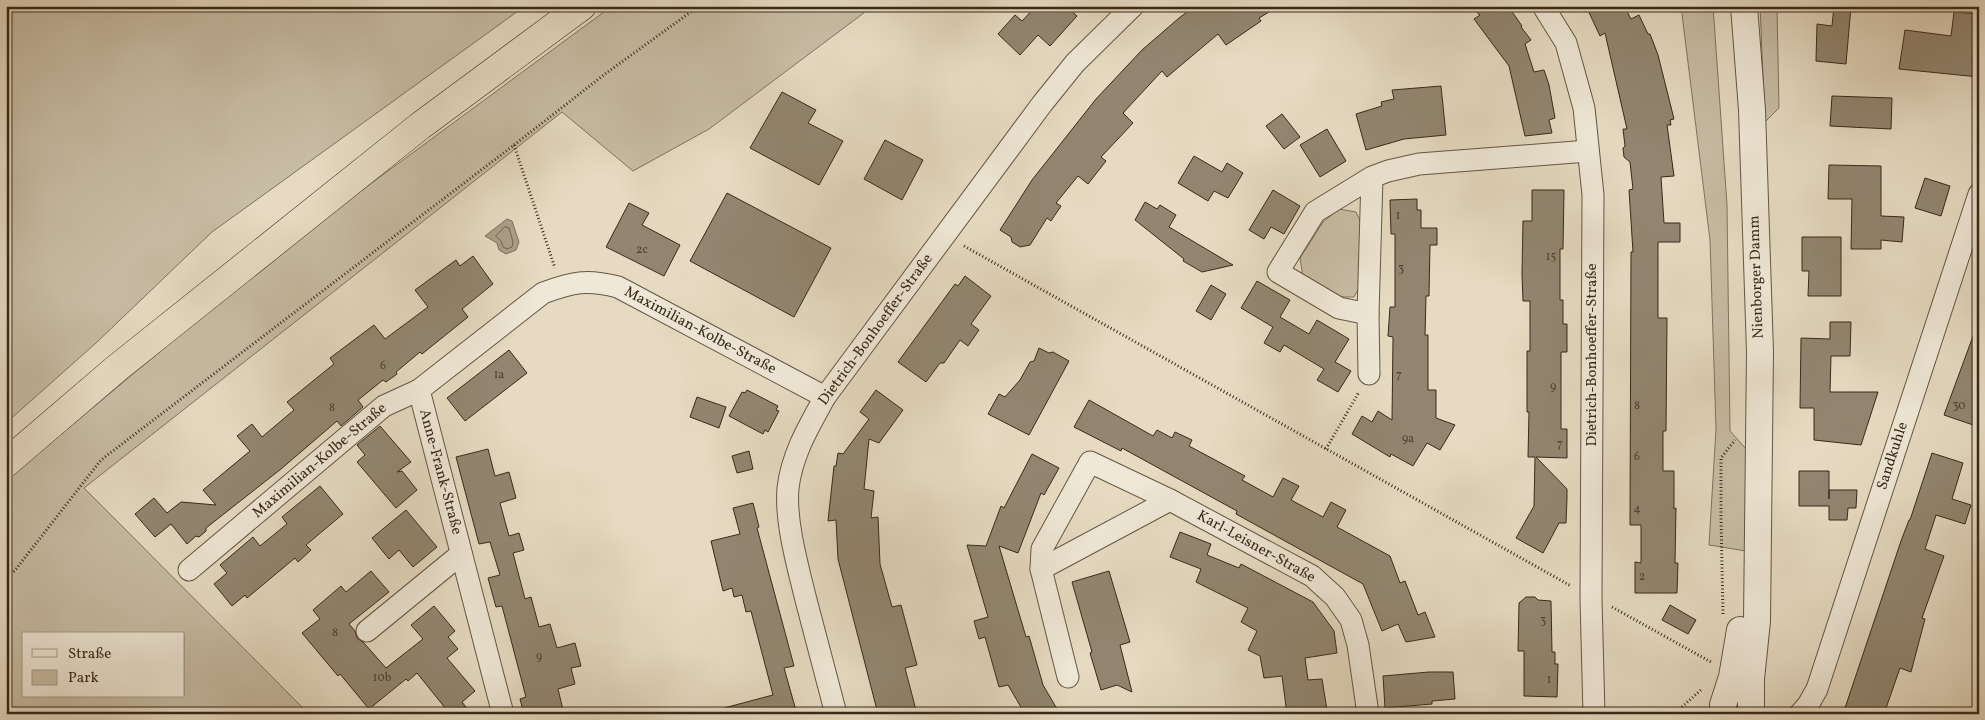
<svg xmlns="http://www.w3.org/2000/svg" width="1985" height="720" viewBox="0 0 1985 720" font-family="Vollkorn,serif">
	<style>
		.green { fill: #c8bda5; stroke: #807360; fill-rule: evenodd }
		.water { fill: #ab9e89; stroke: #7d6f5d }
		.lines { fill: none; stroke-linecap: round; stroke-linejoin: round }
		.shore { stroke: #726452; stroke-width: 1 }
		.building { fill: #928671; stroke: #38291a }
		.minor-casing { stroke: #645644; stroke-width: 23 }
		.tertiary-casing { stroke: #645644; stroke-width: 28 }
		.trunk-casing { stroke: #38291a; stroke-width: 29 }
		.path { stroke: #38291a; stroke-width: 3; stroke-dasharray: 1 2.5; stroke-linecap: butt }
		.minor { stroke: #efe8d7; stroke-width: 21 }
		.tertiary { stroke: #efe8d7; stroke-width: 26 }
		.trunk { stroke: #e6dbc2; stroke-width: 28 }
		.labels { text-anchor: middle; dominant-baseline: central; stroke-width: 4; stroke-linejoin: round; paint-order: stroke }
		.number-label { font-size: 12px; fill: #4e4030 }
		.street-label { font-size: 15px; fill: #38291a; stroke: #efe8d7 }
	</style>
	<rect width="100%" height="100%" fill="#e6dbc2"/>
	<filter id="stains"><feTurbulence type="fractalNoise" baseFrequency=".004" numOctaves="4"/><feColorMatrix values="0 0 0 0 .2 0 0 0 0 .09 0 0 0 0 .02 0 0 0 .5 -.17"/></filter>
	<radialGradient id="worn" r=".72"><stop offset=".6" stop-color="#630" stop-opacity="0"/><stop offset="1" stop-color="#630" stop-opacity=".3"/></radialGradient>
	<g class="green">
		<path d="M6,6h519l-313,226 -116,111 -90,80z"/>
		<path d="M612,6h261l-164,123 -76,42 -71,-59 -478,376 225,226h-303v-234l283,-236zM24,634h160v62h-160z"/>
		<path d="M1681,6h32l14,199 3,226 17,19 5,102 -43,-7 7,-116 -6,-189z"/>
		<path d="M1760,6h17l2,102 -14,14z"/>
		<path d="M1339,209l17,3 6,13 -1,59 -7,13h-16l-35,-20 -3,-19 23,-36z"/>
	</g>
	<path class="water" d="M507,219l5,2 7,21 -3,8 -10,4 -7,-4 -2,-7 -12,-7z"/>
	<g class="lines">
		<path class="shore" d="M505,227l4,1 4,14 -1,5 -5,2 -4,-2 -2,-6 -5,-5z"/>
	</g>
	<g class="building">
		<path d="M1036,6h30l11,10 -27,30 -12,-11 -18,20 -22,-21 17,-19 7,6z"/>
		<path d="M1195,6h84l-20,12 2,3 -35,24 -8,-11 -51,43 -5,-6 -39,42 10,10 -32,34 5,4 -18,23 -10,-8 -22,27 5,3 -10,15 -4,-3 -17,27 -10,2 -8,-5 -1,-5 -11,-7 32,-50 64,-81 46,-49 37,-32z"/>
		<path d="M1469,6h39l14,20 -1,1 10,13 -6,4 9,28 10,-2 5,15 6,33 -6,2 3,13 -27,3 -16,-70 -35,-47 6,-4z"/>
		<path d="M1586,6h38l7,13 8,-4 9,19h2l8,21 16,64 -4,1 1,5h-4l7,51 -13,1 3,46h16v19h-22v76h9l-1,113h-3v40h11v38l2,-1 -1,55h3l-1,30h-42v-31l6,1v-38h-11l1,-273h2l-4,-62 4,-1 -3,-27 -6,-5 -1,-9 2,-2 -2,-17h4l-22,-96 -5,3z"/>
		<path d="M1834,6h17l-5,58 -30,-3 1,-37 15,2z"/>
		<path d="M1954,12l25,2v63l-80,-8 6,-39 46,6z"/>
		<path d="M1441,86l5,49 -42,4 -38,11 -10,-36 26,-8 -1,-4 13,-3 -2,-9z"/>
		<path d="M782,92l34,18 -8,13 35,18 -24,44 -69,-37z"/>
		<path d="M1832,96l60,2 -1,31 -61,-3z"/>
		<path d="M1282,114l18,23 -16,12 -18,-23z"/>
		<path d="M1327,129l19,32 -26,16 -20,-32z"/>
		<path d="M885,140l38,20 -21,40 -38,-21z"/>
		<path d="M1194,156l28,16 5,-9 16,10 -15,25 -14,-7 -6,10 -30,-18z"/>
		<path d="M1829,165l52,1v50l23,1 -2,25 -21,-2v9h-30l1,-50h-24z"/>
		<path d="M1925,178l25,8 -9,30 -26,-8z"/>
		<path d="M1273,190l27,16 -16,28 -13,-7 -7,12 -15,-9z"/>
		<path d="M1532,190h32l-1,59h-3v51h3v24h4v28h-6v77h6v29l-31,-1 31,32v10l-1,24h-7l-16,30 -27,-15 18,-32 1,-49h-7l1,-45h-2v-61h3v-50h-7l-1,-27 1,-53h9z"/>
		<path d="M727,193l104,55 -37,69 -104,-56z"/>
		<path d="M1417,199v11h4v18h16v17h-7l-1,51h-3l-1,39h3v55h8v28l19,7 -15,25 -13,-7 -14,23 -22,-12 -1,3 -38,-23 10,-18 10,6 6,-11 14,9 1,-83 -5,-1 2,-29h5v-73h-4l-1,-34z"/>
		<path d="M1145,202l12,7 3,-4 16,10 -7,12 64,38 -31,7 -19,-11 1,-2 -49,-39z"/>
		<path d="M629,203l20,10 -7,12 38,20 -16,31 -58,-29z"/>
		<path d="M1802,237h39v59h-33l1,-25h-7z"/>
		<path d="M473,256l20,28 -31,25 6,8 -46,37 -2,-2 -24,20 1,2 -11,8 -3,-2 -25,20 5,7 -22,19 -4,-5 -56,48 -75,59v3l-7,6 -3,-1 -9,8 -16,-20 -16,13 -20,-23 19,-16 13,15 14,-11 35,3 -13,-15 47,-39 -13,-15 15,-12 10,13 32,-27 -7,-8 47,-38 -4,-6 44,-33 11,14 43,-32 -13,-17 41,-30 4,6z"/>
		<path d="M965,276l26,20 -20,28 8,6 -11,16 -8,-6 -16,23h-4l-14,19 -28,-20 57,-78 3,2z"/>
		<path d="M1257,281l33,19 -10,17 29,17 8,-14 32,19 -14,23 16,9 -13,21 -21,-12 7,-11 -40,-24 -4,7 -16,-9 9,-16 -32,-19z"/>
		<path d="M1211,285l15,9 -15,26 -15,-9z"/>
		<path d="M1830,322h21l-1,34h-19l-1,36h48l-17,53 -47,-5v-32h-14l1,-70 29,1z"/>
		<path d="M1976,328h3v99l-35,-12z"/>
		<path d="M1039,348l10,5 4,-1 16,9 -40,74 -41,-21 11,-20 6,3 15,-17 10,-18 4,-1z"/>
		<path d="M509,350l18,23 -62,48 -18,-23z"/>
		<path d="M747,390l31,16 -2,4 3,1 -11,21 -3,-2 -2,4 -34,-18 13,-24 3,1z"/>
		<path d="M876,390l27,20 -24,33 -10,-4 -5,50 10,2 -3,27 7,-1 2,47 12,43 9,-2 16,60 -12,3 12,46h-39l-40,-155 -2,-39 -8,1 6,-55h2l2,-13 5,1 26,-35 -9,-7z"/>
		<path d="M697,397l29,10 -7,21 -29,-11z"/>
		<path d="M1089,400l64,36 4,-6 15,8 3,-6 17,8 -3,6 56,30 -3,4 31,17 10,-19 16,8 -8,14 32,17 8,-15 15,8 -9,17 53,29 10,27 5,-2 13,34 7,-3 10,25 -29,5 -8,-18 -16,7 -19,-47 -127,-70 1,-3 -115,-63 -1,3 -47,-24z"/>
		<path d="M380,426l31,36 -14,10 5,-1 15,19 -21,18 -39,-46 8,-7 -8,-10z"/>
		<path d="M488,449l7,27 14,-4 7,26 -16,5 9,33 10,-3 5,17 -11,3 12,46 6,-2 8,30 11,-3 7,24 18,-5 6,23 -10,2 4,16 -17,5 6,25h-40l-4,-15 6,-2 -24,-91 -6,1 -8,-29 12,-3 -10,-33 -11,2 -23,-87z"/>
		<path d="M749,451l4,18 -16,4 -5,-17z"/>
		<path d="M1932,453l31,10 -11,36 19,6 -6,19 -29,-9 -11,34 19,7 -22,62 3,1 -14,53 -11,-4 -16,46h-41l58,-173 8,-21h1z"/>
		<path d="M1032,454l27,14 -15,27 -3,-2 -23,60 -19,-7 27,91 3,-1 14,49 17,29h-35l-17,-29 -9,2 -14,-50 -6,2 -5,-18 14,-4 -21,-72 19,1 15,-40 3,2z"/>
		<path d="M1799,471h30v28v-9h28l-1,18h-8l-1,12h-18v-14h-30z"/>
		<path d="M320,486l23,28 -37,31 5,5 -13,12 -3,-4 -48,40 -2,-3 -13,11 -18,-22 13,-11 -7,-8 33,-28 7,9 27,-22 -5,-7z"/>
		<path d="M753,503l6,24 -2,1 37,138 -10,2 13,46h-73v-6l49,-13 -22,-84 -5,1 -4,-17 -8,2 -2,-9 -9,3 -12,-50 29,-7 -7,-26z"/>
		<path d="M406,510l31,37 -24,20 -14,-17 -10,9 -17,-21z"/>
		<path d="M1180,532l31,12 -4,11 32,13 2,-4 72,38 21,29 3,22 -32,5 3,22 14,-1 5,31 -22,4h-18l-5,-38 -18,2 -4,-22 -12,-6 9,-19 -16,-9 7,-14 -52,-26 5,-13 -31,-12z"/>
		<path d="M371,571l18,21 -40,32 6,7 2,7 7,5 22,25 37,-29 -12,-14 23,-19 21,25 -7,6 10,12 -11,9 28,33 -13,11 9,12h-21l-33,-41 -9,8 -2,-2 -37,30 -29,-35 -2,2 -36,-43 18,-14 -7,-9 28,-24 5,6z"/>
		<path d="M1109,571l21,71 -10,3 12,47 -15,-7 -16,5 -11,-37 2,-1 -20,-70z"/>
		<path d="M1526,597h9l3,3 13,1 1,51h3v12h3l-1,33 -33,-1v-45h-6l1,-48z"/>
		<path d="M1670,605l26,15 -8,14 -26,-14z"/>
		<path d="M1429,672h24l2,27 -23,2v3l-47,4 -2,-32z"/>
	</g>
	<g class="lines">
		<defs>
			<g id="minor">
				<path d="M1543,6l23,37 18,65 9,87 -2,405 3,114"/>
				<path d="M1372,177l-4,137 -29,-6 -61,-36 37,-60 57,-35 16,-6 31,-7 169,-13"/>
				<path d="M1368,314l1,60"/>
				<path d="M419,390l84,324"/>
				<path d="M1041,569l129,-69"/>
				<path d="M189,570l195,-164 35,-16 124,-97c30,-11 43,-14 75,-6l207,110"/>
				<path d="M367,631l94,-77"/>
				<path d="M1068,677l-27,-108 1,-20 48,-87 80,38 142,76 23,21 16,23 7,25 10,69"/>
				<path d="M836,714c-10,-38 -20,-76 -30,-114 -8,-33 -21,-78 -18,-112 4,-34 21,-62 37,-91l217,-293 33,-41 58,-57"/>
				<path d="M1800,714l8,-9 9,-16 162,-495"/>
			</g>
			<g id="tertiary">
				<path d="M1744,6l8,104 8,242 -3,269 -6,58v28"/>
				<path d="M1723,705l9,-28 8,-47"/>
			</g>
			<path id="trunk" d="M6,463l111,-95 303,-242 162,-120"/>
		</defs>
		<use href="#minor" class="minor-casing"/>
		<use href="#tertiary" class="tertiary-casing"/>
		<use href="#trunk" class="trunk-casing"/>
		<g class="path">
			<path d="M514,145l41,123"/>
			<path d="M964,246l607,340"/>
			<path d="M1326,449l33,-57"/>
			<path d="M6,579l10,-10 85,-109 413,-315 91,-71 94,-68"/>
			<path d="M1612,607l99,55"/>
			<path d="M1723,614l-2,-96v-60l14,-18"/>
			<path d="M1674,714l28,-25"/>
		</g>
		<use href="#minor" class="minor"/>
		<use href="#tertiary" class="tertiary"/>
		<use href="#trunk" class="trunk"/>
	</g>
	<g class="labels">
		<g class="number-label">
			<text x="1398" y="216">1</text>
			<text x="642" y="250">2c</text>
			<text x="1551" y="257">15</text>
			<text x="1401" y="269">3</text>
			<text x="383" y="366">6</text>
			<text x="499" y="375">1a</text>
			<text x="1399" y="375">7</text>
			<text x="1553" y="387">9</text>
			<text x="1637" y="406">8</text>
			<text x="1959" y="406">30</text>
			<text x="332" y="408">8</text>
			<text x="1408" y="439">9a</text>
			<text x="1560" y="444">7</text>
			<text x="1637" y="457">6</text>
			<text x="1637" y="509">4</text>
			<text x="1642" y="577">2</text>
			<text x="1543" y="621">3</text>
			<text x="335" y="633">8</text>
			<text x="539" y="657">9</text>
			<text x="382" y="678">10b</text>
			<text x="1549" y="680">1</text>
		</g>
		<g class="street-label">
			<text transform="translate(1757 277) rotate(-92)">Nienborger Damm</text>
			<text transform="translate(876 330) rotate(-54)">Dietrich-Bonhoeffer-Straße</text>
			<text transform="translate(700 331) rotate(28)">Maximilian-Kolbe-Straße</text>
			<text transform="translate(1592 355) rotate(-90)">Dietrich-Bonhoeffer-Straße</text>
			<text transform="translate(1893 456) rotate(-72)">Sandkuhle</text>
			<text transform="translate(320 461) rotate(-40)">Maximilian-Kolbe-Straße</text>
			<text transform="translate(440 472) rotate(75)">Anne-Frank-Straße</text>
			<text transform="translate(1256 547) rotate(29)">Karl-Leisner-Straße</text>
		</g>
	</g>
	<rect width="1985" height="720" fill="none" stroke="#e6dbc2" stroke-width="25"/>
	<rect x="8" y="8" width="1970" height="705" fill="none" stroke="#38291a" stroke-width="2.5"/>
	<rect x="12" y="12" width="1960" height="695" fill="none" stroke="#38291a"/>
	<rect x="22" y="632" width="162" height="65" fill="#efe8d7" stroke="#a69c8b"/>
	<rect x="32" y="649" width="25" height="8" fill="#efe8d7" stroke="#a69c8b"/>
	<text x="68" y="658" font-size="15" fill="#38291a">Straße</text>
	<rect x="32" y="670" width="25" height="15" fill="#c8bda5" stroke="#a69c8b"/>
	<text x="68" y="682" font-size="15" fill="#38291a">Park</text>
	<rect width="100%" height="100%" filter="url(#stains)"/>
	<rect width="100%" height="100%" fill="url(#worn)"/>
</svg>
